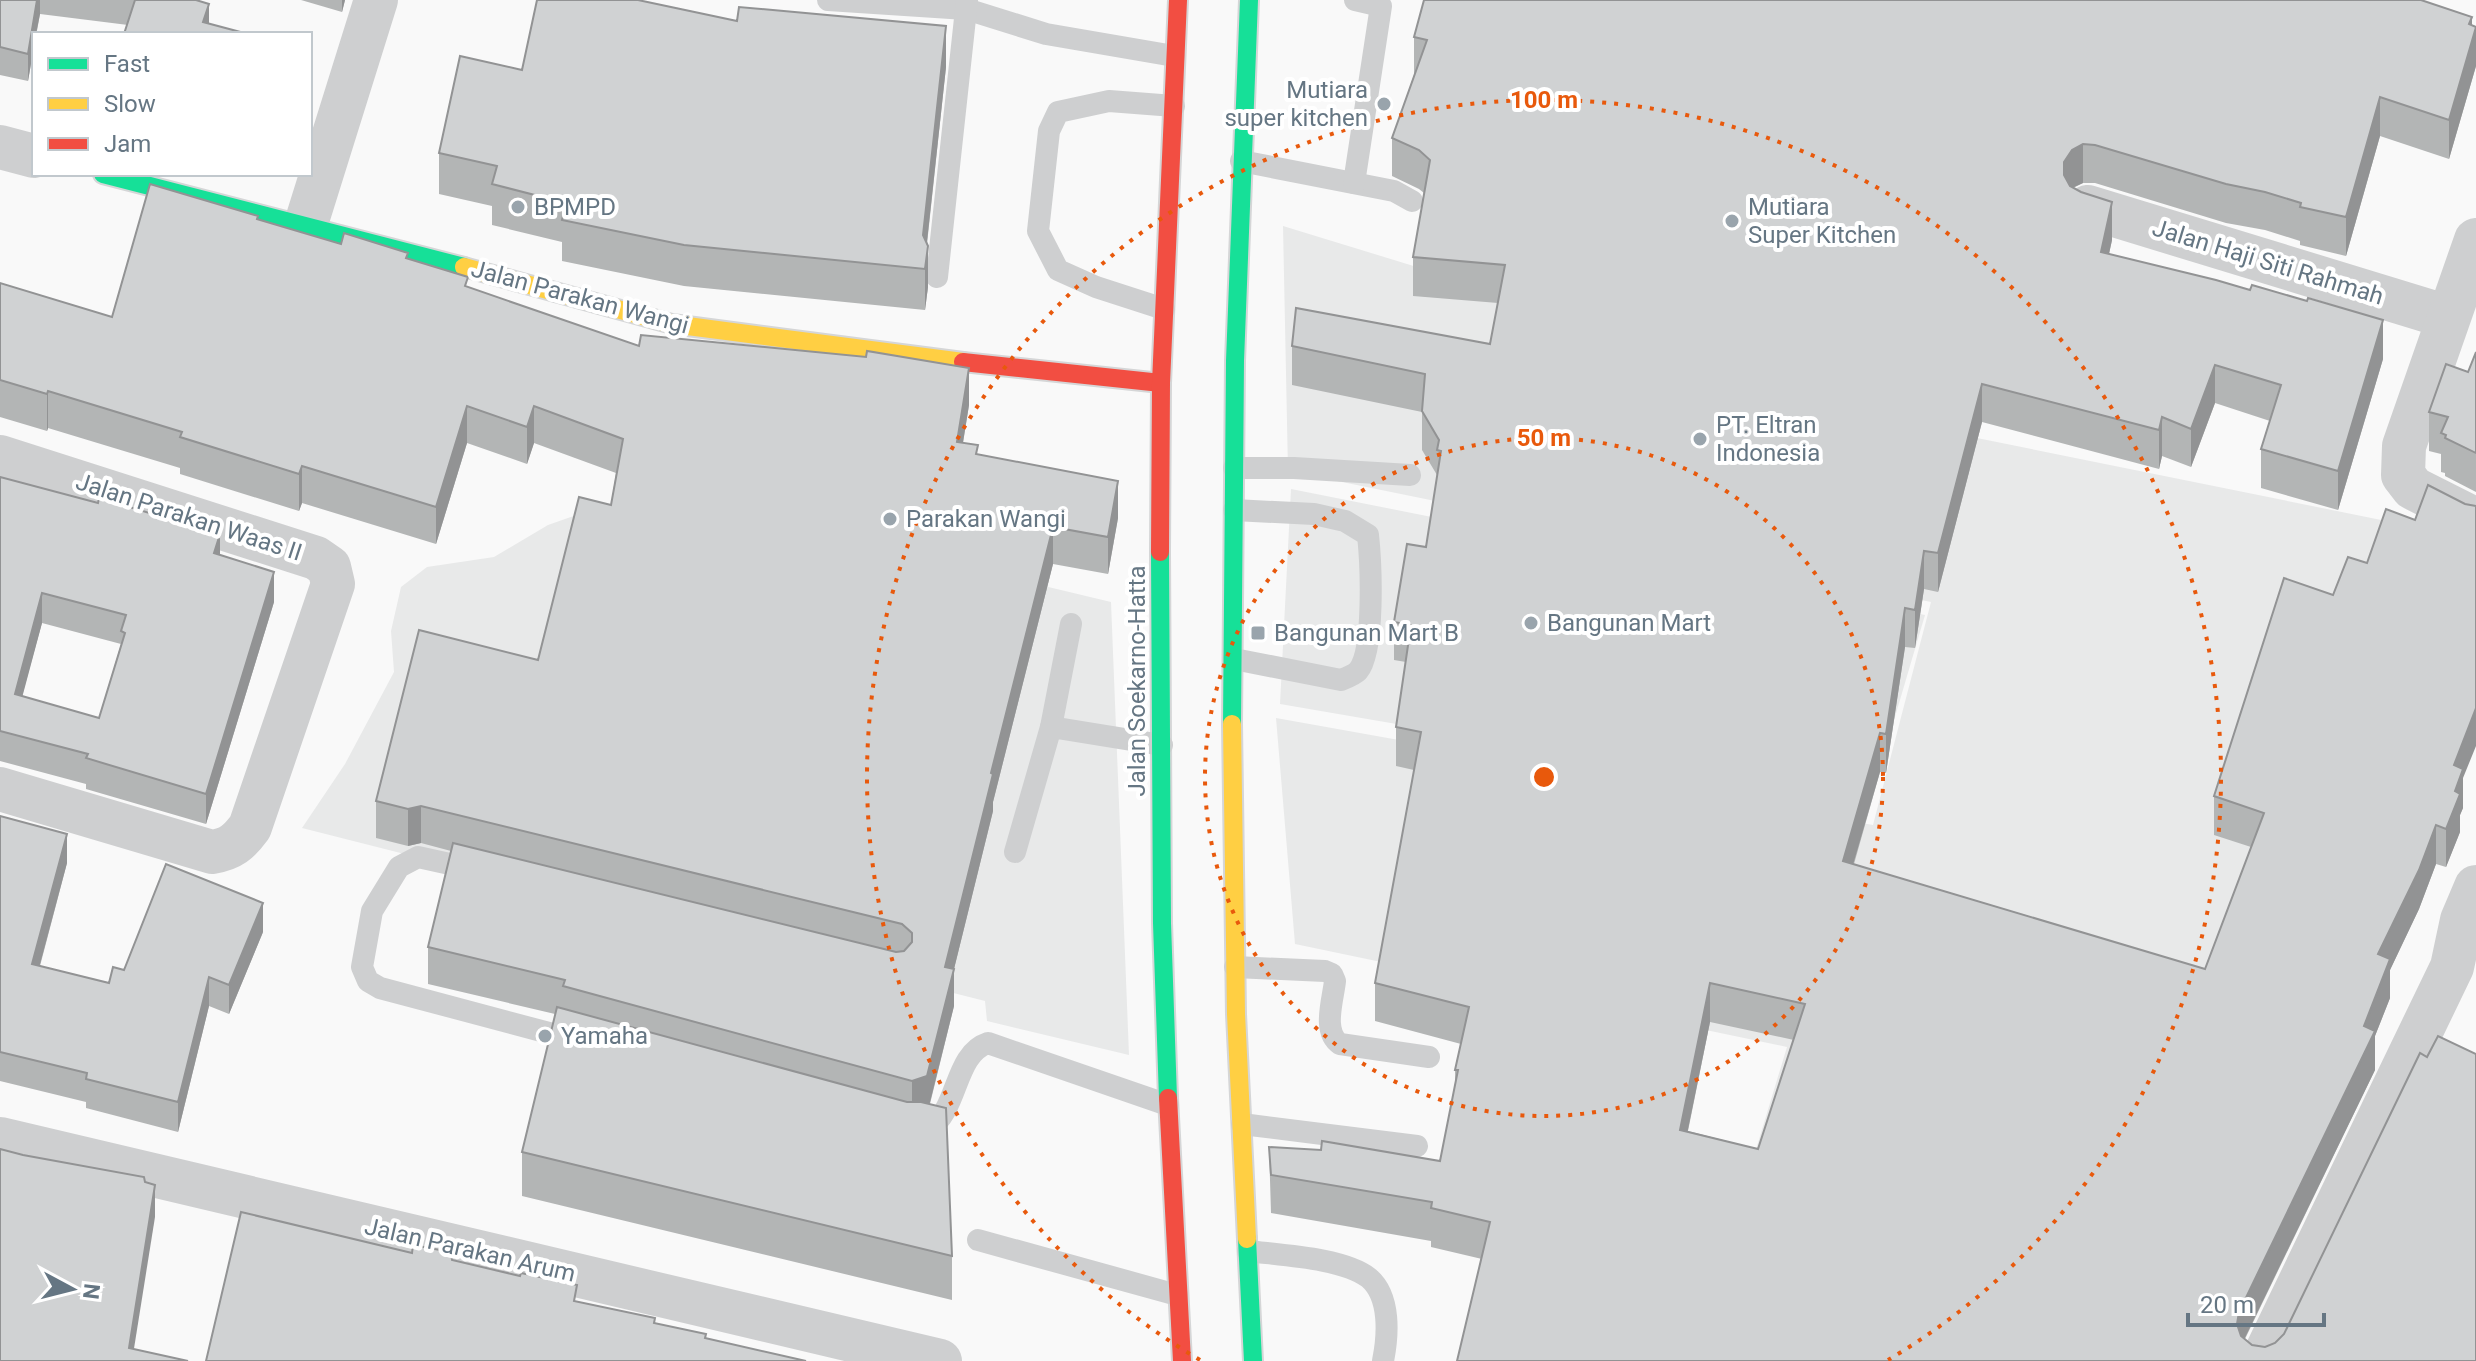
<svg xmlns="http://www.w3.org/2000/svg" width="2476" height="1361" viewBox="0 0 2476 1361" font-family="Roboto,sans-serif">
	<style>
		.built { fill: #e8e9e9 }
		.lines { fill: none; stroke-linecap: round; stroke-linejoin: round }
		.fast-casing { stroke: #d5d6d7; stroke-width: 22 }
		.slow-casing { stroke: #d5d6d7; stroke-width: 22 }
		.jam-casing { stroke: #d5d6d7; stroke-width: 22 }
		.lane { stroke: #cecfd0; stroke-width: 22 }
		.street { stroke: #cecfd0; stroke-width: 44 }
		.fast { stroke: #16e098; stroke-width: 18 }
		.slow { stroke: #ffcf43; stroke-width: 18 }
		.jam { stroke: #f24e42; stroke-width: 18 }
		.wall { fill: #b3b5b5; fill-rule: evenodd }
		.shaded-wall { fill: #929394 }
		.building { fill: #d0d2d3; stroke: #929394; stroke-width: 2; fill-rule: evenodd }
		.ring { fill: none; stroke: #e8590c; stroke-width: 4; stroke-dasharray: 4 8 }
		.poi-dot { fill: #99a4ac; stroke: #fff; stroke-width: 3 }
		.labels { text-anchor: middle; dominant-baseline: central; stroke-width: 8; stroke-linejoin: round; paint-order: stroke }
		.poi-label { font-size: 24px; fill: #657683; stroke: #fff; text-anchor: start }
		.street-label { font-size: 24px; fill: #657683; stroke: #fff }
		.centre { fill: #e8590c; stroke: #fff; stroke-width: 4 }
		.ring-label { font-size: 24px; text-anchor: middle; font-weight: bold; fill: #e8590c; stroke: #fff; stroke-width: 8; stroke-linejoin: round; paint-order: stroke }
	</style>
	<rect width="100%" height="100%" fill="#f9f9f9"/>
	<g class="built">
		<path d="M1283,226l689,211 419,85 -243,839 -447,-30 86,-284 -492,-103 -19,-226 597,107 58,-223 -643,-131z"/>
		<path d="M1291,489l634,126 -56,190 -589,-101z"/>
		<path d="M585,512l222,17 304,73 18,453 -142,-34 -2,-20 -683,-173 43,-64 49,-92 -3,-41 10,-44 26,-20 67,-10 54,-32z"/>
	</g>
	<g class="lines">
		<defs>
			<g id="fast">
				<path d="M103,174l361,93"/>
				<path d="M1160,552l2,371 6,175"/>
				<path d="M1232,724l3,-363 14,-361"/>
				<path d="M1247,1239l6,122"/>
			</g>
			<g id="slow">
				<path d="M464,267l208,57 291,38"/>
				<path d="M1232,724l4,290 11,225"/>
			</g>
			<g id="jam">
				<path d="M963,362l198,21"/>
				<path d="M1160,552l1,-169 17,-383"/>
				<path d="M1168,1098l14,263"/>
			</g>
		</defs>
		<use href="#fast" class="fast-casing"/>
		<use href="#slow" class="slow-casing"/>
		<use href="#jam" class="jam-casing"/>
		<g class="lane">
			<path d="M828,0l138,9 80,25 128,22"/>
			<path d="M1241,161l153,30 18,10"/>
			<path d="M1354,183l27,-177 -26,-6"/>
			<path d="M937,277l30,-277"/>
			<path d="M1164,309l-68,-22 -38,-17 -20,-39 11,-100 9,-19 51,-11 65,5"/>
			<path d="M1234,468h60l116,7"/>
			<path d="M1234,659l107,21c5,-2 13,-5 17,-9 17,-20 13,-108 10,-136l-23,-14 -31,-7 -80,-4"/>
			<path d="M1051,727l20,-103"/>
			<path d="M1015,852l36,-125 111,18"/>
			<path d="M477,870l-59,-13 -19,10 -27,44 -10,56 6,14 12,7 199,53"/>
			<path d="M1235,967l90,4 7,3 3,7c-2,19 -13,51 5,63l89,13"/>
			<path d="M1242,1124l175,22"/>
			<path d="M929,1129c30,-20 25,-75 59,-86l180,62"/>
			<path d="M978,1240l199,55"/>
			<path d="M1248,1251c32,4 96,7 121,27 22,19 19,58 14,83"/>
		</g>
		<g class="street">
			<path d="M0,147l34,9"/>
			<path d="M2088,207l360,110"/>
			<path d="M305,227l71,-227"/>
			<path d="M2476,240l-72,206 -1,29 10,13 63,32"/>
			<path d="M0,457l316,101 13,9 4,17 -83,243c-11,15 -19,22 -38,25l-212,-63"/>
			<path d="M0,1139l940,222"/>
			<path d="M2262,1361l190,-394 10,-47 14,-33"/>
		</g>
		<use href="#fast" class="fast"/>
		<use href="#slow" class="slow"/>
		<use href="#jam" class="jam"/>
	</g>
	<g class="wall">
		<path d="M0,0h196l-68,25 -88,-11 -12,67 -28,-6z"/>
		<path d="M301,0h44l-3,12z"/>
		<path d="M2472,25l4,1v40l-27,93 -69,-23 -34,120 -46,-11v-4l-35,-11 -39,-7 -131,-40h-12l-10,5 39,52 -3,14 274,105 -45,151 -77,-22v-39l9,-28 -55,-18 -24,64 -29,-11 -3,13 -177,-47 -44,170 -14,-3 -9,59 -10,-1 -19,126 -6,-1 -26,92 351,105 46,-122 -37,-12v-39l249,-18v30l-3,7v17l-14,35 -10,-3 -17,45 -29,61v28l-15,38v34l-130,269 7,6 13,2 211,14h-1019l25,-102 -51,-12v-6l-160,-28 -2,-66 171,14 15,-77v-14l6,-26 -86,-23v-38l39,-213 -18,-4v-39l10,-65 -12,-2v-38l32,-75 11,-66v-6l-15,-25v-38l-130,-27v-39l198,-2 8,-41 -85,-7v-39l11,-64 -5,-4 -27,-13v-38l22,-63v-38zM1710,1022l84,18 -36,109 -70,-18z"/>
		<path d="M946,67l-19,177 1,43 -3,23 -241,-24 -122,-25v-19l-70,-17v-19l-53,-12v-41l83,-83z"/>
		<path d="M258,220l83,24 67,15 60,28 171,59 330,59 -6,38 15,12 140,63 -10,56 -55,-10 -60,238v9l-39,158v37l-24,98 22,152v44l-430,-104v-44l33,-138 -127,-30v-37l23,-96 -30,-8 -13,3 -32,-8v-37l162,-141 73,-155 5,-32 -82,-30 -7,21 -60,-21 -31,101 -134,-41 -3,8 -119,-37v-6l-132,-40 -1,3 -47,-14v-134l112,34z"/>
		<path d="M2476,352v140l-31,-16v-3l-4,-1v-18l-12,-3v-39l39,-40z"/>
		<path d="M0,477l220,78 54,47 -68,222 -120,-35v-5l-86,-23zM42,623l79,21 -22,74 -77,-22z"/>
		<path d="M0,816l67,47 -27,103 69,17 15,-13 139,-38 -34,82 -20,-8 -31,126 -92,-24v-6l-86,-21z"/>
	</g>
	<g class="shaded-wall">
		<path d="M37,0h3v14l-4,20h-2v12l-6,35v-27z"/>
		<path d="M342,0h3l-3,12z"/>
		<path d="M209,4v28l-6,-10z"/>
		<path d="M2472,17v24l4,-14v39l-27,93v-39l20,-96z"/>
		<path d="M946,26v41l-22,202 -1,-34z"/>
		<path d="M2380,97v39l-34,120v-39z"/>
		<path d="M2083,144v39l-11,5 -8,12v-38l8,-12z"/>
		<path d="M2112,202v38l-11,50v-38z"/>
		<path d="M928,246v41l-3,23v-41z"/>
		<path d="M2383,320v39l-45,151v-39z"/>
		<path d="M2215,365v38l-24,64v-38z"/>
		<path d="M969,368v37l-12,74v-37z"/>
		<path d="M1982,384v38l-44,170v-39z"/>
		<path d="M48,391v37l-1,3v-37z"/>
		<path d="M467,406v37l-31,101v-37z"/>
		<path d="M534,406v37l-7,21v-37z"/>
		<path d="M2162,417v39l-3,13v-39z"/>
		<path d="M302,466v37l-3,8v-37z"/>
		<path d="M1118,481v37l-10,56v-37z"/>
		<path d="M1053,527v37l-60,238v9l-39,158v37l-27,108 -15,4v-37z"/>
		<path d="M220,534v30l-6,-11z"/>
		<path d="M1924,551v38l-9,59v-38z"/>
		<path d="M274,572v30l-68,222v-30z"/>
		<path d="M42,593v30l-27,101v-30z"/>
		<path d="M1905,608v39l-19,126v-39z"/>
		<path d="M2476,708v38l-13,32v30l-3,7v17l-14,35v-38l8,-64z"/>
		<path d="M1880,733v39l-37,127v-38z"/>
		<path d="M421,806v37l-13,3v-37z"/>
		<path d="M2436,825v39l-17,45 -29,61v28l-15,38v34l-136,280 -2,-26 2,-12 139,-358z"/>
		<path d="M67,834v29l-35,131v-30z"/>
		<path d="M263,903v29l-34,82v-29z"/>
		<path d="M209,977v29l-31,126v-30z"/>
		<path d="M1710,983v39l-30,146v-38z"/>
		<path d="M155,1185v32l-23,144 -3,-13z"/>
	</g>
	<g class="building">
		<path d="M0,0h37l-9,54 -28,-7z"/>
		<path d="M135,0h61l13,4 -6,18 45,12h-124z"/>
		<path d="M537,0h101l99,21 2,-14 207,19 -23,209 5,11 -3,23 -241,-24 -122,-25 4,-17 -74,-19 5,-18 -58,-13 21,-97 62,14z"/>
		<path d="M1424,0h997l51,17 -3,7 7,3 -27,93 -69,-23 -34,120 -46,-10 1,-4 -36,-11 -39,-8 -131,-39 -12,-1 -11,6 -8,12v13l6,11 11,6 31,10 -11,50 115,28 34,10 2,-5 55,16 1,-3 75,22 -45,151 -77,-22 20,-64 -66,-20 -24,64 -29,-12 -3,13 -177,-46 -44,169 -14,-2 -9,59 -10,-2 -19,126 -6,-1 -37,128 362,108 59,-156 -50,-17 70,-218 49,17 15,-38 19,6 19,-54 29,11 13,-35 37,19 11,2v202l-22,57 9,4 -8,22 5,3 -14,35 -10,-4 -17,45 -41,84 12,5 -26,67 11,5 -136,281 -2,12 4,12 11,9 13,2 10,-4 9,-9 136,-281 7,4 11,-21 38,18v307h-1019l33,-139 -59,-14 1,-6 -161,-27 -2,-28 52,3 1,-9 118,20 18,-91h-3l14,-63 -94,-24 46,-251 -25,-5 15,-102 -17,-3 13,-78 19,3 15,-96 -4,-1 2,-10 -17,-29 3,-37 -133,-28 4,-38 194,36 15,-79 -92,-8 17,-97 -11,-10 -27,-12 35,-98 -13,-3zM1710,983l95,21 -47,145 -78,-19z"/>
		<path d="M150,184l108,32 -1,3 84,25 3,-11 64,20 -2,5 62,19 -3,9 174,60 2,-11 225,22 1,-6 102,17 -12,74 21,3 -2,9 142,27 -10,56 -55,-10 -62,246 2,1 -48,193 9,2 -27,107 -15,5 -349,-95 2,-6 -137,-33 25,-104 443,109 8,-1 8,-9v-9l-10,-9 -481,-118 -13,3 -32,-8 43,-171 119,30 41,-163 32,8 12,-66 -89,-33 -7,21 -60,-21 -31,101 -134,-41 -3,8 -119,-37 2,-5 -134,-41 -1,3 -47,-14v-97l112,34z"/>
		<path d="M2476,352v101l-31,-15 1,-3 -5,-2 7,-16 -19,-5 17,-48 22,8z"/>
		<path d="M0,477l98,26 1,-5 121,36 -6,19 60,19 -68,222 -120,-36 2,-4 -88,-23zM42,593l84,22 -5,16 4,2 -26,85 -84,-24z"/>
		<path d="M0,816l67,18 -35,130 77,19 4,-16 11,3 42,-106 97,39 -34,82 -20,-8 -31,125 -92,-23 1,-6 -87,-21z"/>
		<path d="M557,1007l350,95h14l25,6 6,148 -430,-104z"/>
		<path d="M0,1149l23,6 121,22 1,5 10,3 -26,163 59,13h-188z"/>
		<path d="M241,1212l171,41 1,-8 38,7 1,8 68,16 1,-3 56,12 -3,16 81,17 -1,5 52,11 -1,4 101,23h-600z"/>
	</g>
	<g class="ring">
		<circle cx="1544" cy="777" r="339"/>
		<path d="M1200 1360A677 677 0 1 1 1888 1360"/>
	</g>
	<g class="poi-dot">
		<circle cx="1384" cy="104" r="8"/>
		<circle cx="518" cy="207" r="8"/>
		<circle cx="1732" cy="221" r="8"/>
		<circle cx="1700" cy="439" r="8"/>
		<circle cx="890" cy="519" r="8"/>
		<circle cx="1531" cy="623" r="8"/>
		<rect x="1250" y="625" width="16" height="16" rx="4"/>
		<circle cx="545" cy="1036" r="8"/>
	</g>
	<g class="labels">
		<g class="poi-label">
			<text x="1368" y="90" text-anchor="end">Mutiara<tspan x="1368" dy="28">super kitchen</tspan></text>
			<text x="534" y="207">BPMPD</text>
			<text x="1748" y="207">Mutiara<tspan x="1748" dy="28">Super Kitchen</tspan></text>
			<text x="1716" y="425">PT. Eltran<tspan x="1716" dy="28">Indonesia</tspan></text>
			<text x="906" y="519">Parakan Wangi</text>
			<text x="1547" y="623">Bangunan Mart</text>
			<text x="1274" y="633">Bangunan Mart B</text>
			<text x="561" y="1036">Yamaha</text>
		</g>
		<g class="street-label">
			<text transform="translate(2268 262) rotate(17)">Jalan Haji Siti Rahmah</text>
			<text transform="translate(580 297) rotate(15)">Jalan Parakan Wangi</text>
			<text transform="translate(189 517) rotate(18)">Jalan Parakan Waas II</text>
			<text transform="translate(1137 681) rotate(-90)">Jalan Soekarno-Hatta</text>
			<text transform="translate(470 1250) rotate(13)">Jalan Parakan Arum</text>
		</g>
	</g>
	<circle cx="1544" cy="777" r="12" class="centre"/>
	<g class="ring-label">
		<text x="1544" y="108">100 m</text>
		<text x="1544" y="446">50 m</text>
	</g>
	<rect x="32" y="32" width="280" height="144" fill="#ffffff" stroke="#c1c8cd" stroke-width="2"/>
	<rect x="48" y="58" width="40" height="12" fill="#16e098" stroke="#c1c8cd" stroke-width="2"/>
	<text x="104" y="72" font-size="24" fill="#657683">Fast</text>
	<rect x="48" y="98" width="40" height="12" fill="#ffcf43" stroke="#c1c8cd" stroke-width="2"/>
	<text x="104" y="112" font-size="24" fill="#657683">Slow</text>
	<rect x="48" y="138" width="40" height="12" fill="#f24e42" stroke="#c1c8cd" stroke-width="2"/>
	<text x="104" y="152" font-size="24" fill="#657683">Jam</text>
	<g transform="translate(72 1289) rotate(97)" stroke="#ffffff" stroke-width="6" paint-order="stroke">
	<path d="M0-6L14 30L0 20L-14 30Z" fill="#657683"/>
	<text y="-12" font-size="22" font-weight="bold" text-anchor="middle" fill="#657683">N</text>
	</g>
	<path d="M2188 1313v12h136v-12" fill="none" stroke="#657683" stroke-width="4"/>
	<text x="2200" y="1313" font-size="24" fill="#657683" stroke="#ffffff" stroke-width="6" paint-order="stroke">20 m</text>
</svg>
